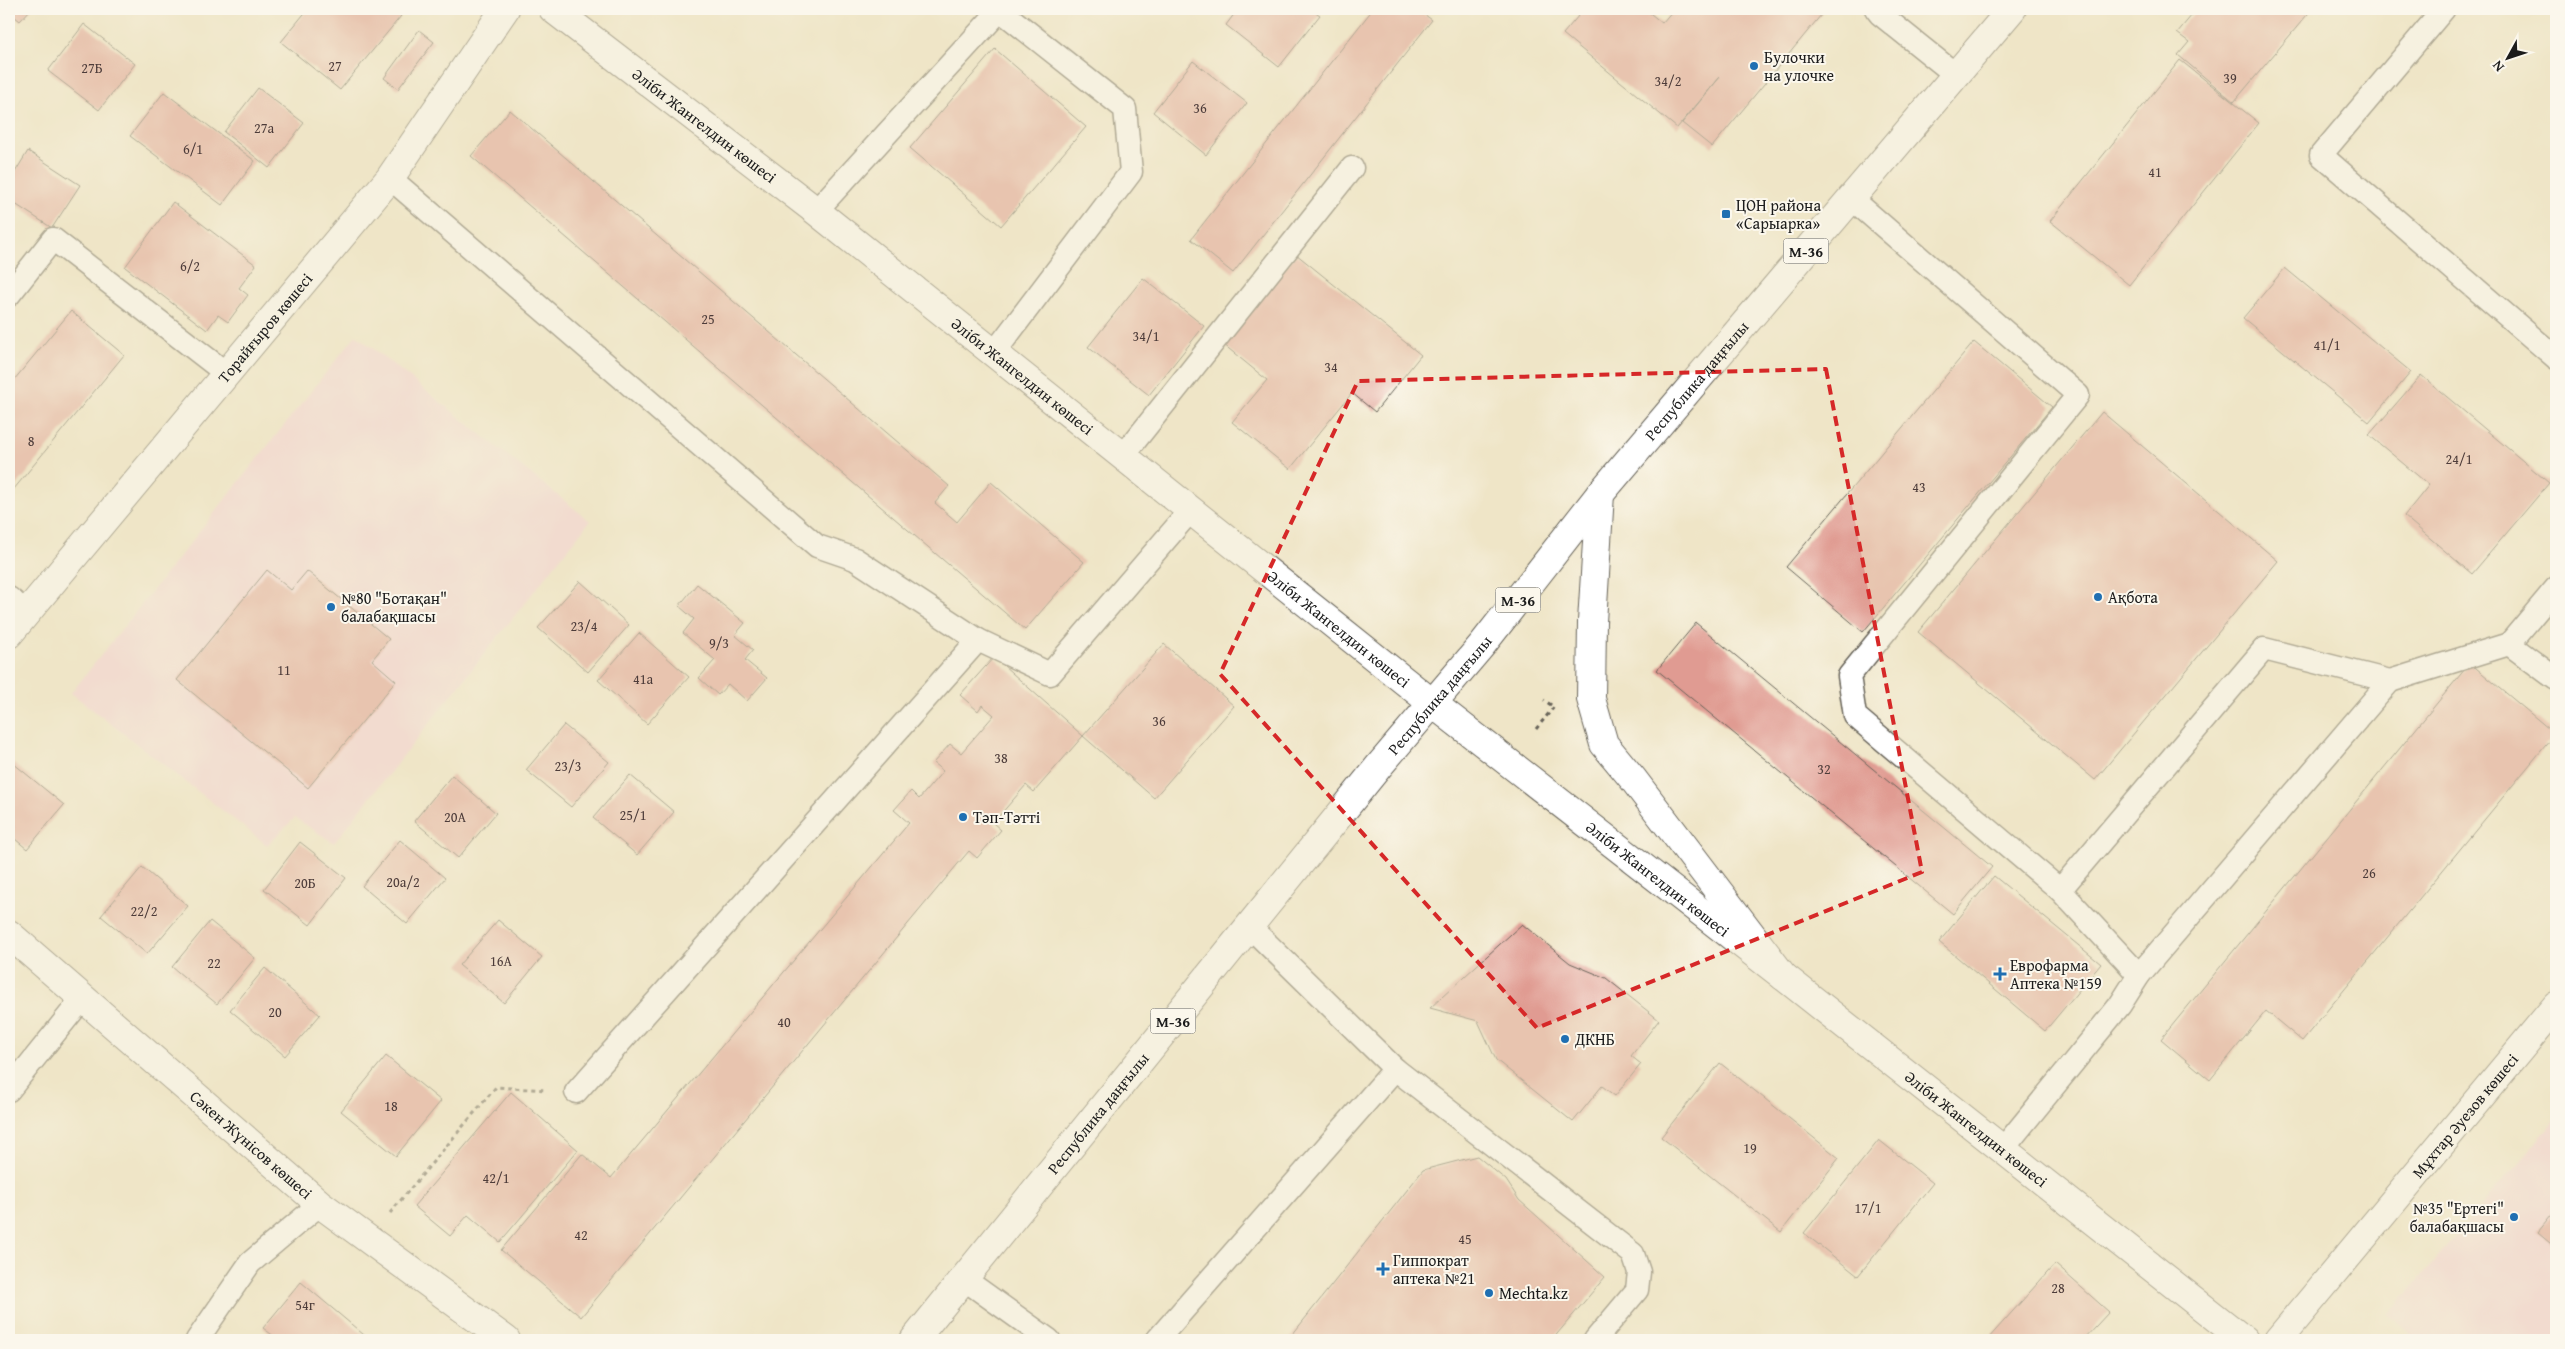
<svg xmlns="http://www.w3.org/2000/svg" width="2565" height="1349" viewBox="0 0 2565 1349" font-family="'Gentium Book Plus',serif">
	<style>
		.built { fill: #f5cfd9 }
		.building { fill: #e09b92 }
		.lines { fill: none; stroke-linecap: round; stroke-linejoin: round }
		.lane-casing { stroke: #666258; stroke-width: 25 }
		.street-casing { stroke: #666258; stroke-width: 30 }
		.secondary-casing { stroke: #666258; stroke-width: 30 }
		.primary-casing { stroke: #666258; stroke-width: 30 }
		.path { stroke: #666258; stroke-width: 3; stroke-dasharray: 4 4; stroke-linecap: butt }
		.lane { stroke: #fff; stroke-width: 22 }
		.street { stroke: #fff; stroke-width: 28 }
		.secondary { stroke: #fff; stroke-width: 28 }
		.primary { stroke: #fff; stroke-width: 28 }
		.marked { fill: none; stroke: #d62828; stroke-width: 4; stroke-dasharray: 10 6; stroke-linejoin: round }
		.poi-dot { fill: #1f6fb2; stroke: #fbf7ec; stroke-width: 2 }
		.labels { text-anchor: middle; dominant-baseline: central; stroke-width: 4; stroke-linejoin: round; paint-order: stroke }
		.number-label { font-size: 14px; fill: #4d3c3a }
		.shield { fill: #fbf7ec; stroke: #5f5e5a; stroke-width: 1 }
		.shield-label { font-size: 15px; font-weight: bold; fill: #1c1c1c }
		.poi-label { font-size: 16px; fill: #1c1c1c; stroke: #fbf7ec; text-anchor: start }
		.street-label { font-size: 16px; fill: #1c1c1c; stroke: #fbf7ec }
	</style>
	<rect width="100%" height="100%" fill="#fbf7ec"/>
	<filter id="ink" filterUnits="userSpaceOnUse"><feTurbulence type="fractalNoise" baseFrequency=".02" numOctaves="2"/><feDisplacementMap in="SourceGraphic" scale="10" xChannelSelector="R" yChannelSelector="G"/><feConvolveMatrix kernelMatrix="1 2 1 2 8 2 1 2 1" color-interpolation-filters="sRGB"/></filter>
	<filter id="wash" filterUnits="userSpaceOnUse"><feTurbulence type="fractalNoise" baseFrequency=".0096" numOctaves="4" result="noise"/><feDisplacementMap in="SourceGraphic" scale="20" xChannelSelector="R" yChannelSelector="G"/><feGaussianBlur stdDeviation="1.12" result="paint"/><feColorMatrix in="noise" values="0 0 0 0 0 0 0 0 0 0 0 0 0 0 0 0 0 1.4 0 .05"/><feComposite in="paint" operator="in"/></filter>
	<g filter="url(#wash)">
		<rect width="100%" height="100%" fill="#efe5c7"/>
		<g class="built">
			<path d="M356,335l234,186 -256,322 -39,-25 -28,27 -196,-152z"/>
			<path d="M2556,1119v221h-138l-29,-26z"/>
		</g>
		<g id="blocks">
			<g class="building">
				<path d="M9,9h22l-11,12 -11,-9z"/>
				<path d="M308,9h84l9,7 -61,74 -59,-48z"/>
				<path d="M1238,9h73l9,6 -41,52 -53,-42z"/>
				<path d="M1373,9h44l15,11 -199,253 -42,-34z"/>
				<path d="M1584,9h61l17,14 12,-14h152l-114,138 -30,-24 38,-46 -43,51 -114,-94z"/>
				<path d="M2197,9h115l-78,93 -56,-47 11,-13 -12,-9z"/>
				<path d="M84,24l51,40 -36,46 -51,-39z"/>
				<path d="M419,30l15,12 -36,47 -14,-11z"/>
				<path d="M995,49l91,78 -85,99 -91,-78z"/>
				<path d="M2180,60l79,63 -130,162 -79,-64z"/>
				<path d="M1193,61l54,42 -41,52 -53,-43z"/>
				<path d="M258,88l46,35 -35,45 -45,-36z"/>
				<path d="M164,92l91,69 -33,44 -92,-69z"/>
				<path d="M510,110l439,376 -14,17 22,19 34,-40 93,80 -59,68 -554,-474z"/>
				<path d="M28,151l52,34 -28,43 -43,-28v-18z"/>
				<path d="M173,202l83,63 -17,23 9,7 -20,27 -10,-7 -11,15 -82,-63z"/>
				<path d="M1296,254l125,101 -46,57 -23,-19 -62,76 -58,-47 35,-42 -44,-36z"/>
				<path d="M2285,268l126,104 -42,50 -126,-104z"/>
				<path d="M1143,278l61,48 -55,69 -61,-48z"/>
				<path d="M71,311l53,44 -115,140v-109z"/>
				<path d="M1974,342l78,65 -189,225 -77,-65z"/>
				<path d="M2421,375l128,108 -77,91 -68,-58 25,-31 -60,-50z"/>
				<path d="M2102,412l176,149 -183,219 -177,-148z"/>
				<path d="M267,570l24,20 16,-19 82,68 -17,21 24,21 -88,107 -131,-108z"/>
				<path d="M580,581l49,44 -41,47 -50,-44z"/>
				<path d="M697,584l48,39 -10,12 18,15 -8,10 22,18 -20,23 -19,-17 -10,11 -19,-17 16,-18 -32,-27 11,-14 -15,-13z"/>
				<path d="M1696,623l296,244 -39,47 -296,-244z"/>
				<path d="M639,633l50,44 -42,47 -49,-44z"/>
				<path d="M1164,644l70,62 -80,92 -71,-62 -49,56 -8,-7 -33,38 8,7 -24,28 -8,-7 -12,14 -376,452 -80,-67 81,-96 29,24 298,-355 -15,-13 17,-19 8,8 24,-28 -10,-8 17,-19 11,9 33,-38 -12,-10 -4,6 -18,-16 34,-38 89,79z"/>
				<path d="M2470,663l85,71 -253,307 -36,-30 -56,69 -49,-41z"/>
				<path d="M564,725l45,37 -38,45 -45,-37z"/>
				<path d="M13,763l51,42 -37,44 -18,-15v-66z"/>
				<path d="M452,775l44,38 -38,45 -44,-37z"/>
				<path d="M630,775l44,37 -37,43 -44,-37z"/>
				<path d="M400,840l45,38 -38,46 -45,-38z"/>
				<path d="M300,842l46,36 -36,47 -46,-36z"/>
				<path d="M142,867l46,39 -41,48 -46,-38z"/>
				<path d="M1994,876l107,88 -56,67 -106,-89z"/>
				<path d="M498,920l44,37 -38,46 -45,-38z"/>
				<path d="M210,921l45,37 -38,46 -45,-37z"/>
				<path d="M1522,924l48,39 36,15 53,42 -28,36 10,8 -26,32 -13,-10 -29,36 -77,-62 -18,-39 -48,-13z"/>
				<path d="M265,968l55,47 -35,41 -55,-46z"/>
				<path d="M386,1056l55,45 -45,55 -55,-45z"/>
				<path d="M1720,1063l119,95 -58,74 -120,-95z"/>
				<path d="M511,1092l67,58 -78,92 -32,-27 -18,21 -36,-30z"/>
				<path d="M1879,1140l54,43 -75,93 -54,-43z"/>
				<path d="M1477,1156l29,24 13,20 86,77 -53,63h-264l135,-170z"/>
				<path d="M2556,1210v37l-18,-15z"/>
				<path d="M2055,1264l54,48 -26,28h-96z"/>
				<path d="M301,1282l69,58h-91l-16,-12z"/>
			</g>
		</g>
	</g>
	<g filter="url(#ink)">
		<use href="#blocks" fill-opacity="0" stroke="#666258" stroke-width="1"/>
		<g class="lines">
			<defs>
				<g id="lane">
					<path d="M1876,9l4,5 76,61"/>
					<path d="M2444,9l-123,146 235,203"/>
					<path d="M390,178l427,368 38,13 123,81"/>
					<path d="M1851,198l227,197 -229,281 6,40 205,174"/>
					<path d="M816,211l185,-202"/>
					<path d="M9,295l44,-56 174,135"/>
					<path d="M994,353l137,-181 -6,-63 -125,-99"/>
					<path d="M1123,456l229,-288"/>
					<path d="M9,598l18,15"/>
					<path d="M2509,644l47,-56"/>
					<path d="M1249,926l146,143 238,185 6,18 -2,18 -42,50"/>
					<path d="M2139,975l251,-294"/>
					<path d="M9,1090l74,-92"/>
					<path d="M576,1092l402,-452 72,34 141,-164"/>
					<path d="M2002,1150l118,-145 19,-30 -79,-85 204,-241 126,32 119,-37 47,35"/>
					<path d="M964,1279l85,61"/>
					<path d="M197,1340l53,-77 70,-59"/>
					<path d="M1157,1340l238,-271"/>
				</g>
				<g id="street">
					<path id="s1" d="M9,634l381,-456 115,-169"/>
					<path id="s2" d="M9,934l311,270 186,136"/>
				</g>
				<g id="secondary">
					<path id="s3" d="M553,9l263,202 616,492 351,273 461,364"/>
					<path id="s4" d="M2278,1340l278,-334"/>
				</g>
				<g id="primary">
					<path d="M1600,494l-8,128 -1,77 13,45 29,35 150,197"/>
					<path id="s5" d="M914,1340l465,-574 103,-121 118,-151 412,-485"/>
				</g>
			</defs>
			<use href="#lane" class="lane-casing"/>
			<use href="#street" class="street-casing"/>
			<use href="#secondary" class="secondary-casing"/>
			<use href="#primary" class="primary-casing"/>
			<g class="path">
				<path d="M1536,729l18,-22 -10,-7"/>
				<path d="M390,1213l106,-126 50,3"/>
			</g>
			<use href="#lane" class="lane"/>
			<use href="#street" class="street"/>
			<use href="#secondary" class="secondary"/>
			<use href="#primary" class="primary"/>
		</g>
	</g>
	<path d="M0 0H2565V1349H0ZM1826,369l96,503 -385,156 -317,-354 138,-293z" fill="#efe5c7" fill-opacity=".55" fill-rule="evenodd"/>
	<path class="marked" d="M1826,369l96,503 -385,156 -317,-354 138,-293z"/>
	<g class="poi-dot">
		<circle cx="1754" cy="66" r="5"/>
		<rect x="1721" y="209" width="10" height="10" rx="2.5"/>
		<circle cx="2098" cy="597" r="5"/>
		<circle cx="331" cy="607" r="5"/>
		<circle cx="963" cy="817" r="5"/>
		<path d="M1997.5 966.5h5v5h5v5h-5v5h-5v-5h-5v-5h5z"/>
		<circle cx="1565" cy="1039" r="5"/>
		<circle cx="2514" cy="1217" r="5"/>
		<path d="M1380.5 1261.5h5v5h5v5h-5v5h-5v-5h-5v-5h5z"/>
		<circle cx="1489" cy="1293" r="5"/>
	</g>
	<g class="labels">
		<g class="number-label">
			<text x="335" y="66">27</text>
			<text x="92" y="68">27Б</text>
			<text x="2230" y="78">39</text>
			<text x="1668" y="81">34/2</text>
			<text x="1200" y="108">36</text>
			<text x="264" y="128">27а</text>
			<text x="193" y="149">6/1</text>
			<text x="2155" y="172">41</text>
			<text x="190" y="266">6/2</text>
			<text x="708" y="319">25</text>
			<text x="1146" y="336">34/1</text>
			<text x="2327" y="345">41/1</text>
			<text x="1331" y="367">34</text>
			<text x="31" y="441">8</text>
			<text x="2459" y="459">24/1</text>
			<text x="1919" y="487">43</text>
			<text x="584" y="626">23/4</text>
			<text x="719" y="643">9/3</text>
			<text x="284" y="670">11</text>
			<text x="643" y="679">41а</text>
			<text x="1159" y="721">36</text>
			<text x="1001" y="758">38</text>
			<text x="568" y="766">23/3</text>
			<text x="1824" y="769">32</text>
			<text x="633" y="815">25/1</text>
			<text x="455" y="817">20А</text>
			<text x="2369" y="873">26</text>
			<text x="403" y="882">20а/2</text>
			<text x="305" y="883">20Б</text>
			<text x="144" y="911">22/2</text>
			<text x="501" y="961">16А</text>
			<text x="214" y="963">22</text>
			<text x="275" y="1012">20</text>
			<text x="784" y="1022">40</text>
			<text x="391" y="1106">18</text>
			<text x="1750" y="1148">19</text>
			<text x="496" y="1178">42/1</text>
			<text x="1868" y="1208">17/1</text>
			<text x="581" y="1235">42</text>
			<text x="1465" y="1239">45</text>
			<text x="2058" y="1288">28</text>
			<text x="305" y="1305">54г</text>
		</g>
		<g class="shield">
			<rect x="1783.5" y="238.5" width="45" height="25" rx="4"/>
			<rect x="1495.5" y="587.5" width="45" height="25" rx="4"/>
			<rect x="1150.5" y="1008.5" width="45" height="25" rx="4"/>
		</g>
		<g class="shield-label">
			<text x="1806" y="251">M-36</text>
			<text x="1518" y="600">M-36</text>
			<text x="1173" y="1021">M-36</text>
		</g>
		<g class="poi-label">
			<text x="1764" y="57">Булочки<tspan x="1764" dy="18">на улочке</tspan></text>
			<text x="1736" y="205">ЦОН района<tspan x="1736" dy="18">«Сарыарка»</tspan></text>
			<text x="2108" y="597">Ақбота</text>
			<text x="341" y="598">№80 "Ботақан"<tspan x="341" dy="18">балабақшасы</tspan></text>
			<text x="973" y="817">Тәп-Тәтті</text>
			<text x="2010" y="965">Еврофарма<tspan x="2010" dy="18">Аптека №159</tspan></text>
			<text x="1575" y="1039">ДКНБ</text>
			<text x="2504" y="1208" text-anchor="end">№35 "Ертегі"<tspan x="2504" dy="18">балабақшасы</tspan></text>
			<text x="1393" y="1260">Гиппократ<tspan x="1393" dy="18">аптека №21</tspan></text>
			<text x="1499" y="1293">Mechta.kz</text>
		</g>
		<g class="street-label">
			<text stroke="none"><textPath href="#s3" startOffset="191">Әліби Жангелдин көшесі</textPath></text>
			<text stroke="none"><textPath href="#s1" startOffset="399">Торайғыров көшесі</textPath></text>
			<text stroke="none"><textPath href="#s3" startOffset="596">Әліби Жангелдин көшесі</textPath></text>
			<text stroke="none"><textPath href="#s5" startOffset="1238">Республика даңғылы</textPath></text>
			<text stroke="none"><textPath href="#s3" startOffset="1001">Әліби Жангелдин көшесі</textPath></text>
			<text stroke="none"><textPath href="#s5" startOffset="832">Республика даңғылы</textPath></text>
			<text stroke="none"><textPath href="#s3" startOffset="1406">Әліби Жангелдин көшесі</textPath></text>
			<text stroke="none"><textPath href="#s5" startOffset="292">Республика даңғылы</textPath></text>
			<text stroke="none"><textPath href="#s4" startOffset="292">Мұхтар Әуезов көшесі</textPath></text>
			<text stroke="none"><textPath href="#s3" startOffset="1811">Әліби Жангелдин көшесі</textPath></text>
			<text stroke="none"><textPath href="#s2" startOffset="321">Сәкен Жүнісов көшесі</textPath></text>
		</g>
	</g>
	<rect width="2565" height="1349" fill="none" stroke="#fbf7ec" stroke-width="30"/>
	<g transform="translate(2508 58) rotate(230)" stroke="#fbf7ec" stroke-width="4" paint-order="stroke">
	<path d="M0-4L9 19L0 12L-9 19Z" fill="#1c1c1c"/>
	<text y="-8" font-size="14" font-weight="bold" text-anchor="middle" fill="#1c1c1c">N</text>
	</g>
</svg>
